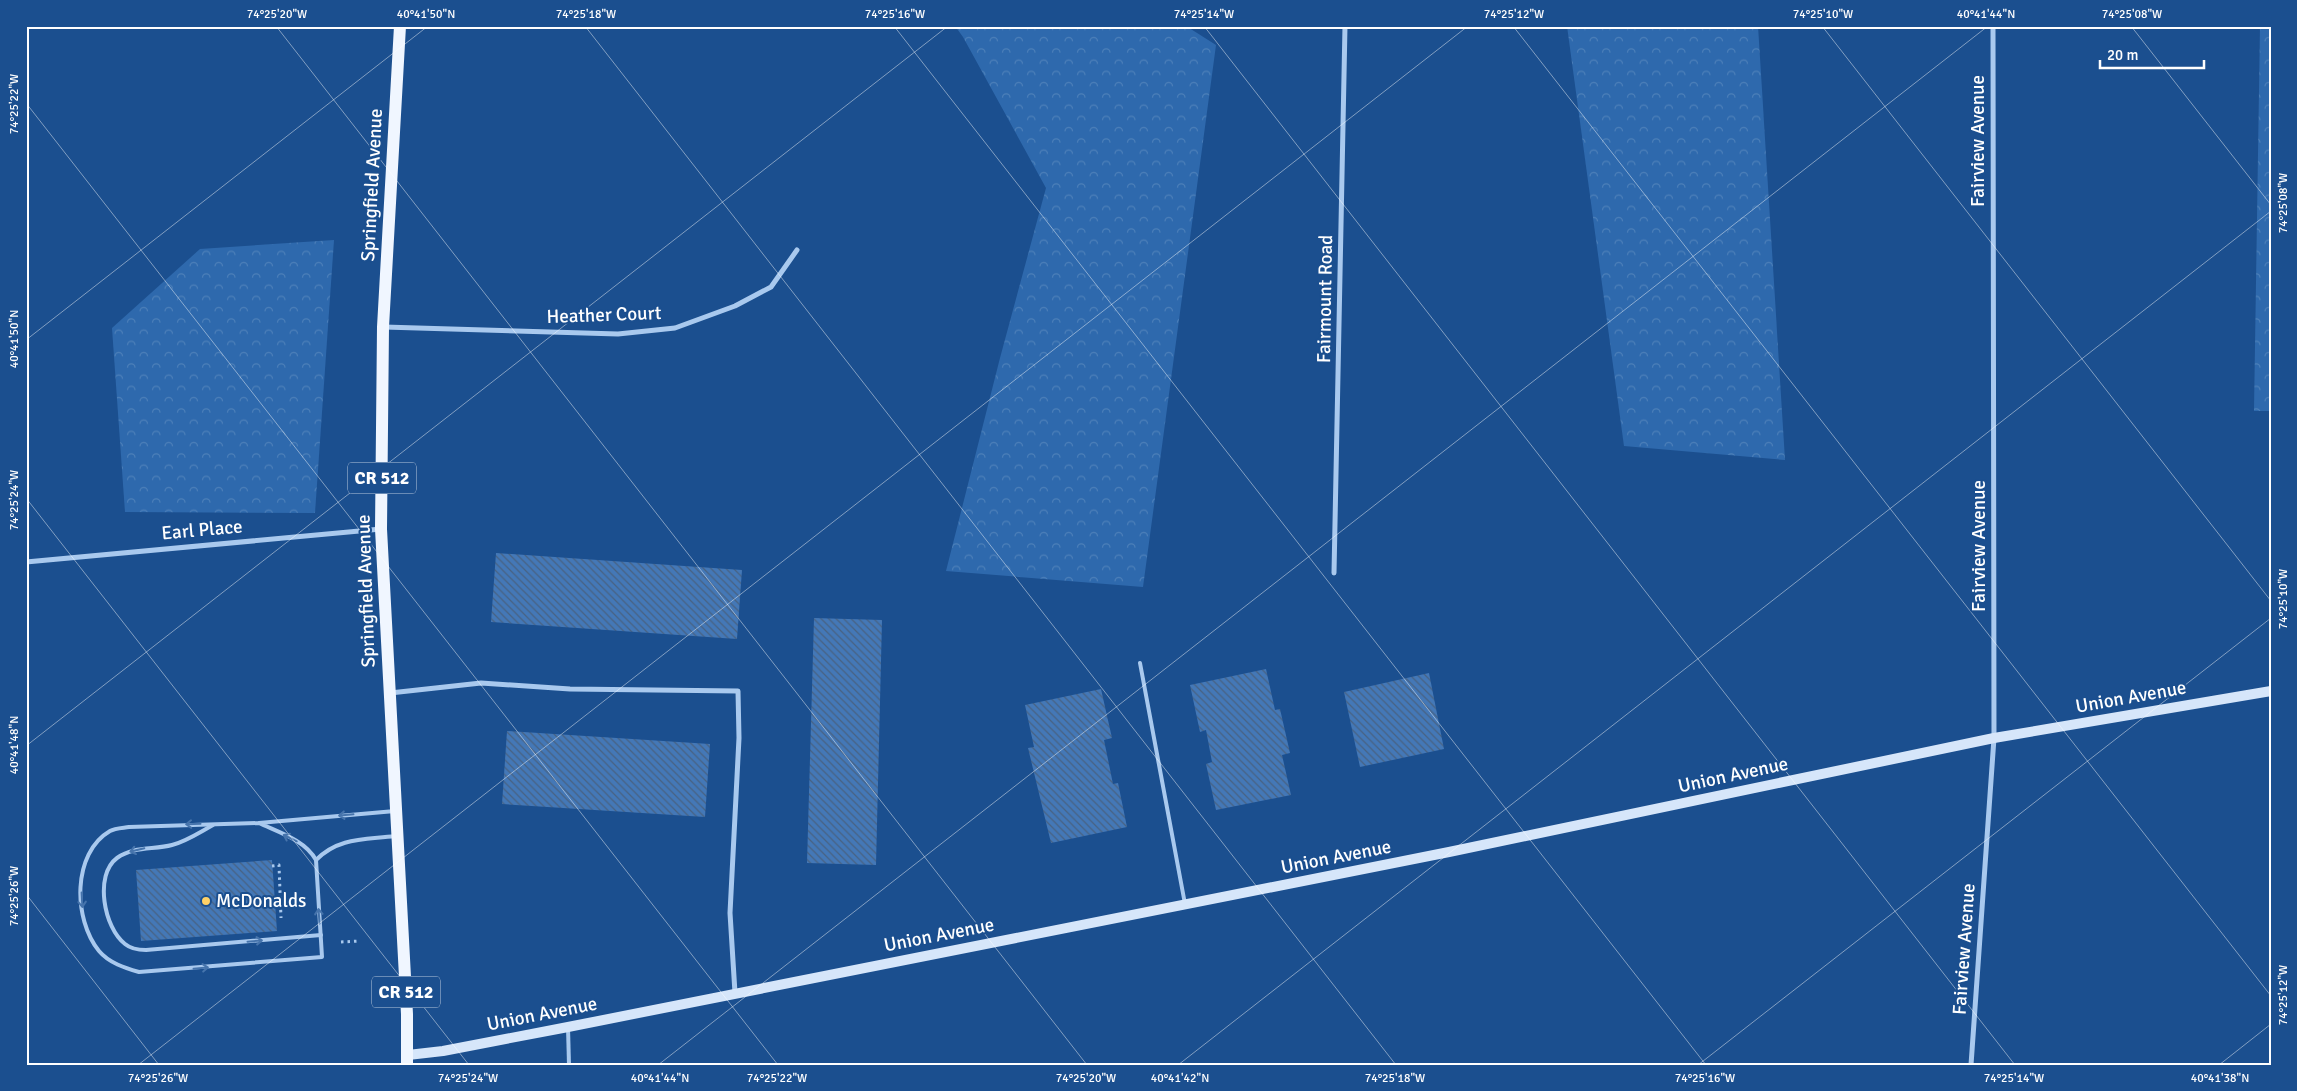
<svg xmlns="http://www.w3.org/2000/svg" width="2297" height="1091" viewBox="0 0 2297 1091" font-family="Signika,sans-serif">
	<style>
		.forest { fill: url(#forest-crowns) }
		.building { fill: url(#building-back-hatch) }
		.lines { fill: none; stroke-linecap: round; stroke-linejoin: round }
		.path { stroke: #a9c9ee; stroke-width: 3; stroke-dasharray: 2.5 4; stroke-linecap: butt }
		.lane { stroke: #a9c9ee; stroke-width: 4 }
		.street { stroke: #a9c9ee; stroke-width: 5 }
		.secondary { stroke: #d6e6fa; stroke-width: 10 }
		.primary { stroke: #f0f6ff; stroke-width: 12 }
		.oneway { stroke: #4674ac }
		.ticks { fill: none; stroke: #fff; stroke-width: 1; stroke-opacity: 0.45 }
		.poi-dot { fill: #ffd166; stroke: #1b4f8f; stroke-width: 2 }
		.labels { text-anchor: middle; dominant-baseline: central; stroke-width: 4; stroke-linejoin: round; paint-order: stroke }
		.shield { fill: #1b4f8f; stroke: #bbcadd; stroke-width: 1 }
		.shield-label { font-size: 18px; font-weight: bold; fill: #fff }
		.street-label { font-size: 19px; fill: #fff; stroke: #1b4f8f }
		.poi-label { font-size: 19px; fill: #fff; stroke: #1b4f8f; text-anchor: start }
		.neatline { fill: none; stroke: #fff; stroke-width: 2 }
		.ticks-label { font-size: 12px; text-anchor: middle; fill: #fff }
	</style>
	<defs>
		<pattern id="forest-crowns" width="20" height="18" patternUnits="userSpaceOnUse" patternTransform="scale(1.25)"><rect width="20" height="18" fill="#2e69ad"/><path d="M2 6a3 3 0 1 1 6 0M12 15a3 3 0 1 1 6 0" fill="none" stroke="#4d80b9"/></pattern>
		<pattern id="building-back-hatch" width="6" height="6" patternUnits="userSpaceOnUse" patternTransform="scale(1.25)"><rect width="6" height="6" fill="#4478b7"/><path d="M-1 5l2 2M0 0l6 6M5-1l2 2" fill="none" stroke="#486282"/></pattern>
	</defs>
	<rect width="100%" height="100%" fill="#1b4f8f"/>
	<g class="forest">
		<path d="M955,26h231l30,19 -73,542 -197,-16 54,-213 46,-170 -83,-151z"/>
		<path d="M1567,26h191l27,434 -161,-14z"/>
		<path d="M2260,26h11v385h-17z"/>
		<path d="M334,240l-19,273 -190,-1 -13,-184 88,-79z"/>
	</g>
	<g class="building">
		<path d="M496,553l246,17 -5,69 -246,-17z"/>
		<path d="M814,618l68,2 -6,245 -69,-2z"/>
		<path d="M1266,669l9,41 5,-1 10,44 -8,2 9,40 -75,15 -10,-46 6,-2 -6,-32 -6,2 -10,-47z"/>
		<path d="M1429,673l15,76 -84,18 -16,-75z"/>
		<path d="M1101,689l11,49 -8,2 9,44 5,-1 9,44 -76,16 -23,-95 6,-1 -9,-42z"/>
		<path d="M507,731l203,13 -5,73 -203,-13z"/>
		<path d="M272,860l5,71 -136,10 -5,-71z"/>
	</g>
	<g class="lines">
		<g class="path">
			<path d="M272,866l7,-1 2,53"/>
			<path d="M341,942l18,-1"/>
		</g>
		<g class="lane">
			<path d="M1140,663l45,241"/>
			<path d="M259,823c19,9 46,17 57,37l6,97 -183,15c-14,-4 -30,-9 -40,-21 -26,-32 -27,-98 11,-120 5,-3 13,-3 19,-4l130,-4 136,-12"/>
			<path d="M213,825c-13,7 -26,16 -41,20 -19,5 -38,1 -55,13 -23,17 -13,70 8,86 6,5 14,6 21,6l175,-15"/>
			<path d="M316,860c23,-23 49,-20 79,-24"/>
			<path d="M568,1027l1,38"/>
		</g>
		<g class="street">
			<path d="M384,327l234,7 57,-6 60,-22 36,-19 26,-37"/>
			<path d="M26,562l355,-33"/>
			<path d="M1334,573l11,-547"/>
			<path d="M390,693l91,-10 89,6 168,2 1,47 -9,175 5,80"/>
			<path d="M1971,1065l23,-327 -1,-712"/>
		</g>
		<path class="secondary" d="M408,1055l35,-4 125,-24 881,-175 545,-114 277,-47"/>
		<path class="primary" d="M400,26l-17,301 -2,202 26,485v51"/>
	</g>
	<defs><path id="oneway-shaft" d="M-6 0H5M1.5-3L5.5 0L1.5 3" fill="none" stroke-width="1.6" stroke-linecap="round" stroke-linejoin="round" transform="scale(1.25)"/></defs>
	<g class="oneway">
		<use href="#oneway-shaft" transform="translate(346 815) rotate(175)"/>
		<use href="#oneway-shaft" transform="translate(193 824) rotate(178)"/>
		<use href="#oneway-shaft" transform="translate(290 838) rotate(-154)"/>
		<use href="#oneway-shaft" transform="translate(137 850) rotate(167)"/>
		<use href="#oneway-shaft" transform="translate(82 900) rotate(87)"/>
		<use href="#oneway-shaft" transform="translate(319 916) rotate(-94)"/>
		<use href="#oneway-shaft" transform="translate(255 941) rotate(-5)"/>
		<use href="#oneway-shaft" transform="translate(201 968) rotate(-5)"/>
	</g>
	<path class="ticks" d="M276,26l811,1039M585,26l811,1039M894,26l812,1039M1204,26l811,1039M1513,26l758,970M1822,26l449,575M2131,26l140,179M26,103l752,962M26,340l402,-314M26,498l443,567M26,746l922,-720M26,894l133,171M138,1065l1330,-1039M658,1065l1330,-1039M1178,1065l1093,-854M1698,1065l573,-447M2219,1065l52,-41"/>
	<circle class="poi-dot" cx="206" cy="901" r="5"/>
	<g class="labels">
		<g class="shield">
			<rect x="348" y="462.5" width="68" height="31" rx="4"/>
			<rect x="372" y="976.5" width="68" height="31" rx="4"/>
		</g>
		<g class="shield-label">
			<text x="382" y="478">CR 512</text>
			<text x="406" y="992">CR 512</text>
		</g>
		<g class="street-label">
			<text transform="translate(1978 141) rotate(-90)">Fairview Avenue</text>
			<text transform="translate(372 185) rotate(-87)">Springfield Avenue</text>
			<text transform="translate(1325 299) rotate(-89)">Fairmount Road</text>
			<text transform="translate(604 315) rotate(-2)">Heather Court</text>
			<text transform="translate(202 530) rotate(-5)">Earl Place</text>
			<text transform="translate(1979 546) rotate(-90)">Fairview Avenue</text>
			<text transform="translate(366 591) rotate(-92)">Springfield Avenue</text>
			<text transform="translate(2131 697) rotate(-10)">Union Avenue</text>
			<text transform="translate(1733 775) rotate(-12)">Union Avenue</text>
			<text transform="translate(1336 857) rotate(-11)">Union Avenue</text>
			<text transform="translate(939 935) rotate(-11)">Union Avenue</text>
			<text transform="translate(1964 949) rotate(-86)">Fairview Avenue</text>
			<text transform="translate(542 1014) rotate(-11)">Union Avenue</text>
		</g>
		<g class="poi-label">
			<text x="216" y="901">McDonalds</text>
		</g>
	</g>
	<rect width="2297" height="1091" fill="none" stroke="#1b4f8f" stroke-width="55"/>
	<path d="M2100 60v8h104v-8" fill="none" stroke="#ffffff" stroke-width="2.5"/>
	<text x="2107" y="60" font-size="15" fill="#ffffff" stroke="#1b4f8f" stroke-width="4" paint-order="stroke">20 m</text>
	<rect x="28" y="28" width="2242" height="1036" class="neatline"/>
	<g class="ticks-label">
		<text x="277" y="18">74°25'20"W</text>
		<text x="426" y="18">40°41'50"N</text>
		<text x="586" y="18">74°25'18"W</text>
		<text x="895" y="18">74°25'16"W</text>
		<text x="1204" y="18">74°25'14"W</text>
		<text x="1514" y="18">74°25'12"W</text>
		<text x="1823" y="18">74°25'10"W</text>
		<text x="1986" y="18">40°41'44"N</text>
		<text x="2132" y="18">74°25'08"W</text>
		<text transform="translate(14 104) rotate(-90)" y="4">74°25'22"W</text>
		<text transform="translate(2283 203) rotate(-90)" y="4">74°25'08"W</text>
		<text transform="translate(14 339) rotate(-90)" y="4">40°41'50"N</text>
		<text transform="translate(14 500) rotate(-90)" y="4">74°25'24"W</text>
		<text transform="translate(2283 599) rotate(-90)" y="4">74°25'10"W</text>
		<text transform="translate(14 745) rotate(-90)" y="4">40°41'48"N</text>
		<text transform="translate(14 896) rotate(-90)" y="4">74°25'26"W</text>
		<text transform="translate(2283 995) rotate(-90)" y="4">74°25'12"W</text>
		<text x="158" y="1082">74°25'26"W</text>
		<text x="468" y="1082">74°25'24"W</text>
		<text x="660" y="1082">40°41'44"N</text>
		<text x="777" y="1082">74°25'22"W</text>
		<text x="1086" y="1082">74°25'20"W</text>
		<text x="1180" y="1082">40°41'42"N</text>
		<text x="1395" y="1082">74°25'18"W</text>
		<text x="1705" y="1082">74°25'16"W</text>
		<text x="2014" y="1082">74°25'14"W</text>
		<text x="2220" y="1082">40°41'38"N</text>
	</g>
</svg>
